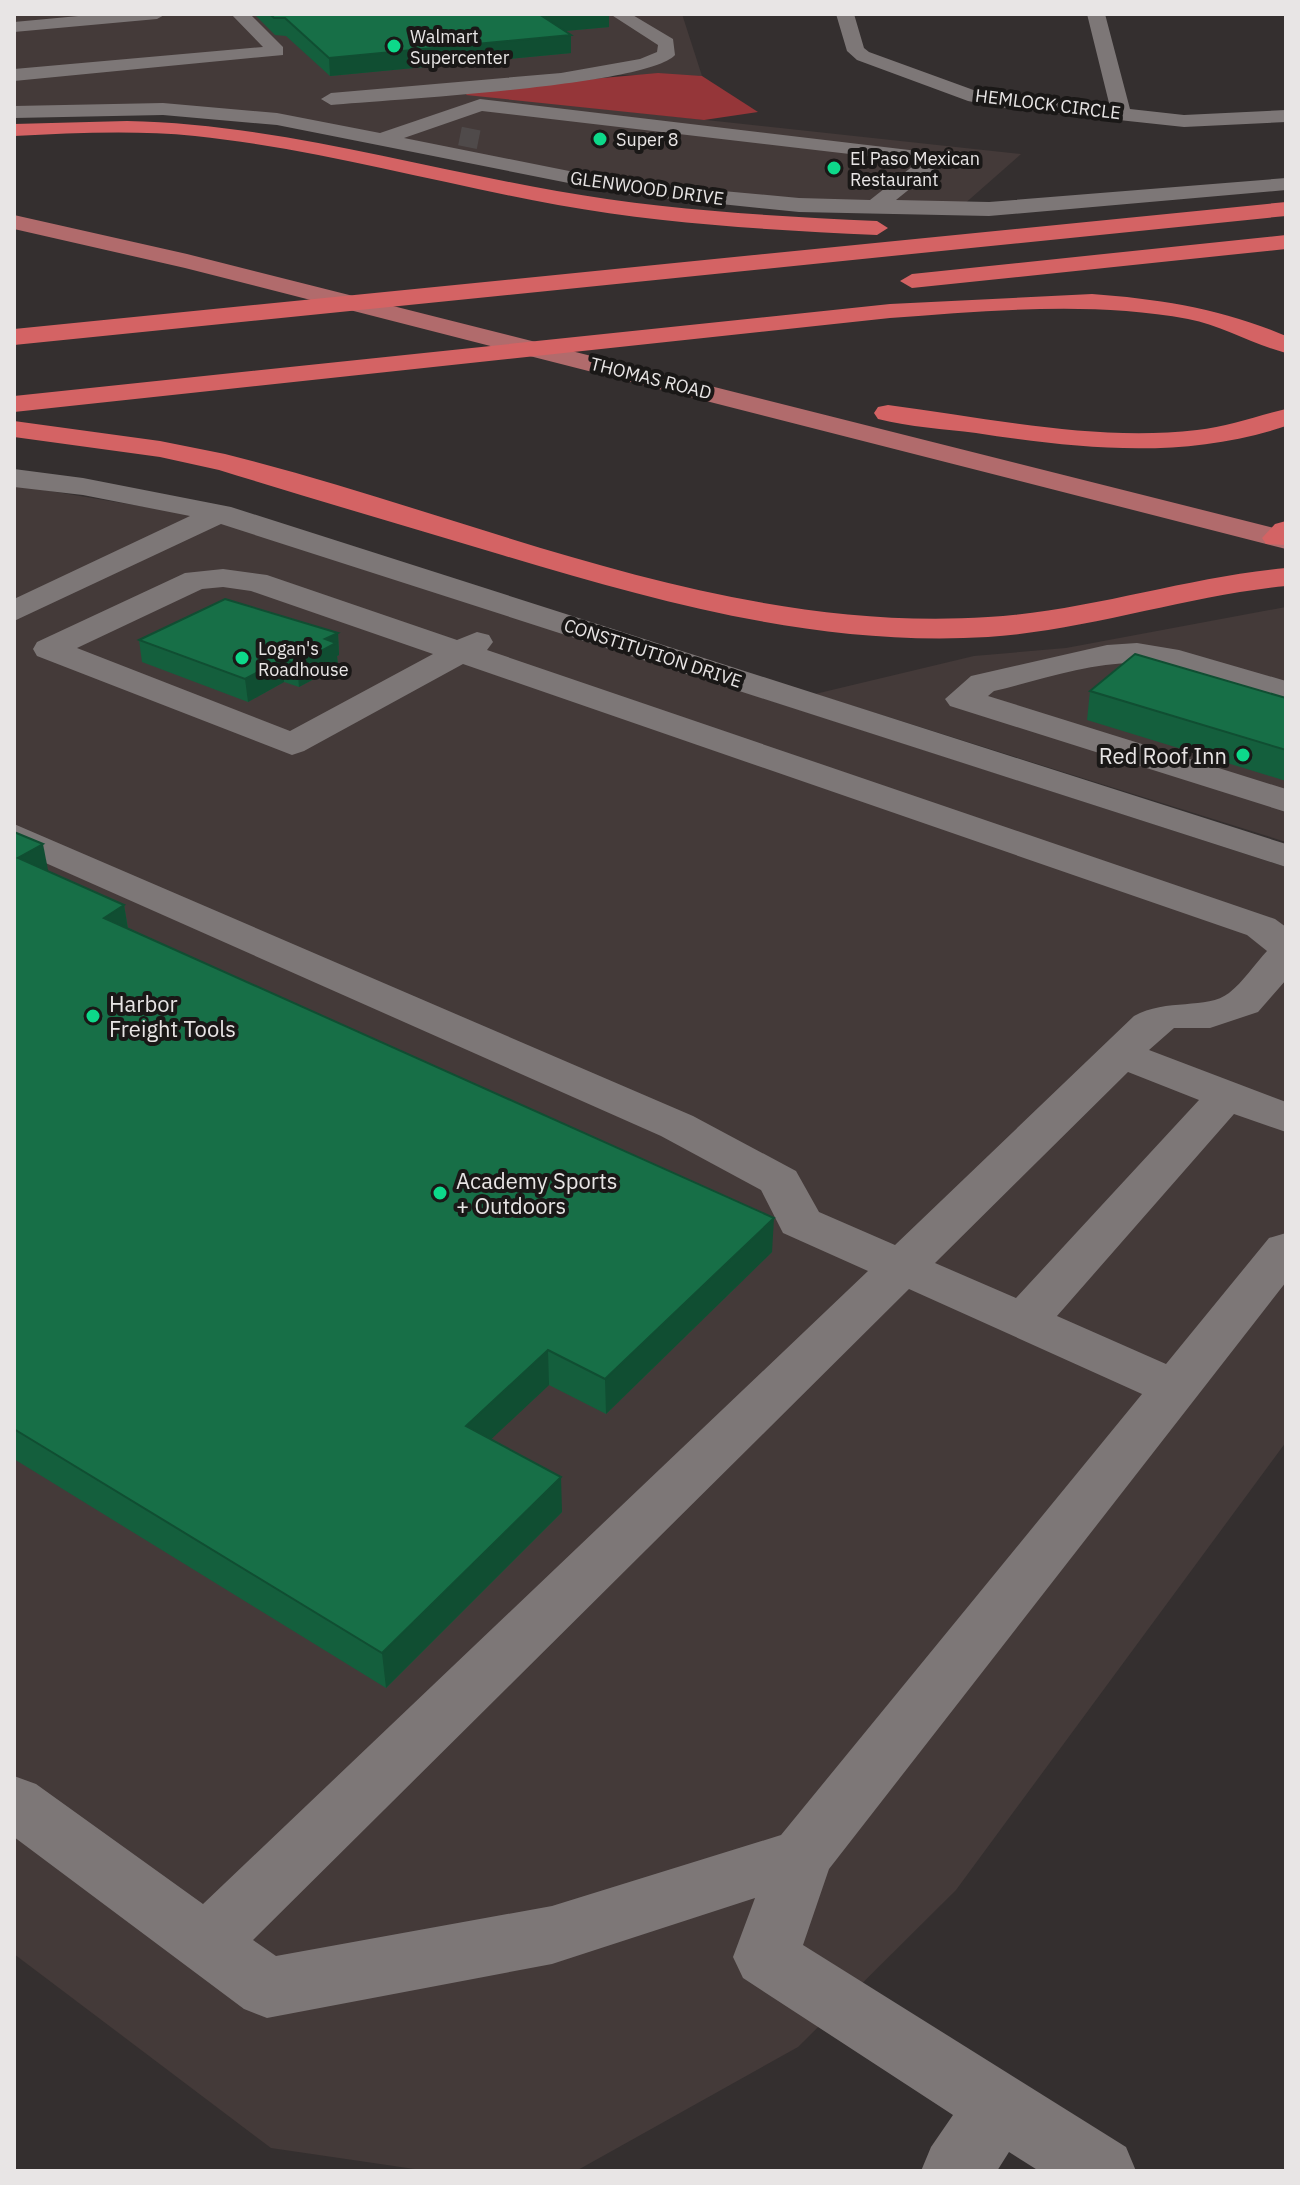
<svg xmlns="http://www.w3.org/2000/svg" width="1300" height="2185" viewBox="0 0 1300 2185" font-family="'IBM Plex Sans',sans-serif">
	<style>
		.built { fill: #443a39 }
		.forest { fill: #953639 }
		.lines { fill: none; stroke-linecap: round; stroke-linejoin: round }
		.minor-tunnel { stroke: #4f4a4a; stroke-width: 19; stroke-dasharray: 19 10; stroke-linecap: butt }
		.minor { fill: #7d7777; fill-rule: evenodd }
		.major { fill: #b16b6c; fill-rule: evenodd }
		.highway { fill: #d46364; fill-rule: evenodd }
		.wall { fill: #145f3d }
		.shaded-wall { fill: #104e32 }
		.building { fill: #176f47; stroke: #104e32; stroke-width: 2 }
		.poi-dot { fill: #0dd98a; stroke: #1a1817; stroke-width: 3 }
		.labels { text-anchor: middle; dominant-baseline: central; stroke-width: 8; stroke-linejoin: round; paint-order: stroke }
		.far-poi-label { font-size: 18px; fill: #e8e5e5; stroke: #1a1817; text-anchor: start }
		.far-street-label { font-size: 18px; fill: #e8e5e5; stroke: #1a1817 }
		.poi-label { font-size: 22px; fill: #e8e5e5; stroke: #1a1817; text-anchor: start }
	</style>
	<rect width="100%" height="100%" fill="#342f2f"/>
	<g class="built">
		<path d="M14,14h668l20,62 -83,-1 -149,15 -4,4 555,60 -59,52 -140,-2 -238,-26 -350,-68 -220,-1z"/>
		<path d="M14,485l186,31 1086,351v575l-330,448 -158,157 -222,124h-148l-157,-23 -257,-194z"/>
		<path d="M1286,607v235l-471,-148 159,-38 92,-8z"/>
	</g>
	<path class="forest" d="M658,73l44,3 56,36 -54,8 -238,-25 4,-5z"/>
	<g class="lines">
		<path class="minor-tunnel" d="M460,136l20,4"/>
		<g class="minor">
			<path d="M100,14h66l-9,5 -143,13v-10z"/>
			<path d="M231,14h19l33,33v8l-269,26v-12l249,-22z"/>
			<path d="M610,14h21l42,25 2,16c-28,31 -289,45 -344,50l-10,-6 10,-6 230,-20 79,-14 17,-7 1,-7z"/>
			<path d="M836,14h18l10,34 5,4 110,40 131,15 -23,-93h18l25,95 54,6 102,-5v12l-102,5 -187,-20 -29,-6 -111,-41 -10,-9z"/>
			<path d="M480,99l463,55 3,4 -3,4 -47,38 93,2 297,-24v12l-297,26 -190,-4 -175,-18 -347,-69 -114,-10 -149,3v-12l149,-3 114,10 103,20zM482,111l436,51 -48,38 -71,-2 -175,-16 -220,-44z"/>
			<path d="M14,469l69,9 148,29 1055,337v23l-1065,-343 -207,97v-22l176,-83 -107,-21 -69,-8z"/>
			<path d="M223,569l44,6 190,65 20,-8 12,3 4,7 -6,8 788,269 11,8v53l-28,32 -48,16h-36l-25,22 137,52v30l-52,-18 -177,202 109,48 103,-126 17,-5v49l-457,587 -26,76 323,202 10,24h-97l-30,-19 -12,19h-76l10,-24 22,-32 -210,-137 -10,-21 22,-59 -203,66 -285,54 -23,-9 -230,-172v-61l22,8 167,120 665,-633 -85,-38 -22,-43 -100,-54 -647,-287v-25l679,292 103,55 23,41 76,33 239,-229c32,-18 73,-6 95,-23 14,-11 26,-29 38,-42l-20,-16 -784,-271 -159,87 -12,4 -255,-99 -4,-7 4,-7 148,-69zM223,587l28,4 182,63 -143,77 -213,-83 125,-59zM1128,1072l71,28 -183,198 -81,-35zM909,1289l233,105 -361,441 -229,71 -276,50 -23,-16z"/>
			<path d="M1137,643l42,7 107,31v21c-48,-12 -101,-39 -151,-39 -46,0 -95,17 -141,28l-6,5 298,93v23l-336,-106 -5,-7 26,-23 136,-31z"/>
		</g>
		<path class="major" d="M14,215l173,39 1099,277v18l-1101,-281 -171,-39z"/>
		<g class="highway">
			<path d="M127,121c147,3 287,45 430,70 106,19 213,25 320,30l11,7 -11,7c-107,-5 -214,-11 -319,-30 -121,-22 -240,-56 -363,-69 -60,-6 -121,-3 -181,0v-12z"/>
			<path d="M1286,202v14l-1272,129v-16z"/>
			<path d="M1286,235v14l-374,39 -12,-7 12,-7z"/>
			<path d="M1092,294c68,5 131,15 194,42v17c-34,-9 -63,-27 -98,-34 -98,-18 -199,-8 -298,-1l-876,94v-16l876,-92z"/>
			<path d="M888,405c101,13 207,37 309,25 31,-3 59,-14 89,-21v17c-101,34 -206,23 -310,7 -32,-4 -66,-6 -98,-14l-4,-6 4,-6z"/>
			<path d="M14,421l146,20 65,13c253,63 497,180 763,163 101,-6 198,-40 298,-49v18c-100,10 -197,44 -298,51 -168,10 -326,-34 -486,-82 -94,-28 -189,-56 -283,-85l-59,-13 -146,-20z"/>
			<path d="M1286,521v24l-20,-1 -4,-6 13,-14z"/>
		</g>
	</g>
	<g class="wall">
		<path d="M254,14h355v13l-44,4 6,4v18l-241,23 -44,-40 -11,-1z"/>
		<path d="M338,633l1,22 -2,1 1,10 -39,21 -15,-5 -36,20 -106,-40 -3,-22z"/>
		<path d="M1090,691l196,7v83l-199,-61z"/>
		<path d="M14,832l34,39 76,34 4,23 644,324 -166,162 -57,-29 -58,54 71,73 -176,176 -372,-229z"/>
	</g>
	<g class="shaded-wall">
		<path d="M561,14h48v13l-67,6v-17z"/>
		<path d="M571,35v18l-241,23 -1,-18z"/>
		<path d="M338,633l1,22 -2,1 1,10 -39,21 -2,-23 28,-25z"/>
		<path d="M282,659l2,23 -36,20 -3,-23z"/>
		<path d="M43,844l6,31 -31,-17z"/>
		<path d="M124,905l5,31 -25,-18z"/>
		<path d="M774,1218l-2,34 -166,162 -1,-35z"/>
		<path d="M548,1350l1,35 -81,76 -2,-35z"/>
		<path d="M561,1477l1,35 -176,176 -4,-35z"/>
	</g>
	<g class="building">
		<path d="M270,14h291l-19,2 29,19 -242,23 -44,-40h-11z"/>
		<path d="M225,599l113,34 -13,6 11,4 -39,21 -15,-5 -37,20 -106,-39z"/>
		<path d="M1135,654l151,44v52l-196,-59z"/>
		<path d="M14,832l29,12 -25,14 106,47 -20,13 670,300 -169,161 -57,-29 -82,76 95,51 -179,176 -368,-224z"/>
	</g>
	<g class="poi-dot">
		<circle cx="394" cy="46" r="8"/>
		<circle cx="600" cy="139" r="8"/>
		<circle cx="834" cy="168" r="8"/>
		<circle cx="242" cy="658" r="8"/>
		<circle cx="1243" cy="755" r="8"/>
		<circle cx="93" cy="1016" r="8"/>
		<circle cx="440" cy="1193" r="8"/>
	</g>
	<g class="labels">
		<g class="far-poi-label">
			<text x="410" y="36">Walmart<tspan x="410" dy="21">Supercenter</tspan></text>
			<text x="616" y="139">Super 8</text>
			<text x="850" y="158">El Paso Mexican<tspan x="850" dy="21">Restaurant</tspan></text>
			<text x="258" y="648">Logan's<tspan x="258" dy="21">Roadhouse</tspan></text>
		</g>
		<g class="far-street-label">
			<text transform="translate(1048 104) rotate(7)">HEMLOCK CIRCLE</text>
			<text transform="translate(647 188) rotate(8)">GLENWOOD DRIVE</text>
			<text transform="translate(651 378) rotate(14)">THOMAS ROAD</text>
			<text transform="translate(653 653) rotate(18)">CONSTITUTION DRIVE</text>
		</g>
		<g class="poi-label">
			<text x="1227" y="755" text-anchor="end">Red Roof Inn</text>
			<text x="109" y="1003">Harbor<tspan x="109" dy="25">Freight Tools</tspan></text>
			<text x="456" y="1180">Academy Sports<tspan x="456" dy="25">+ Outdoors</tspan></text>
		</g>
	</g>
	<rect width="1300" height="2185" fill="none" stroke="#e8e5e5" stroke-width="32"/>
</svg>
